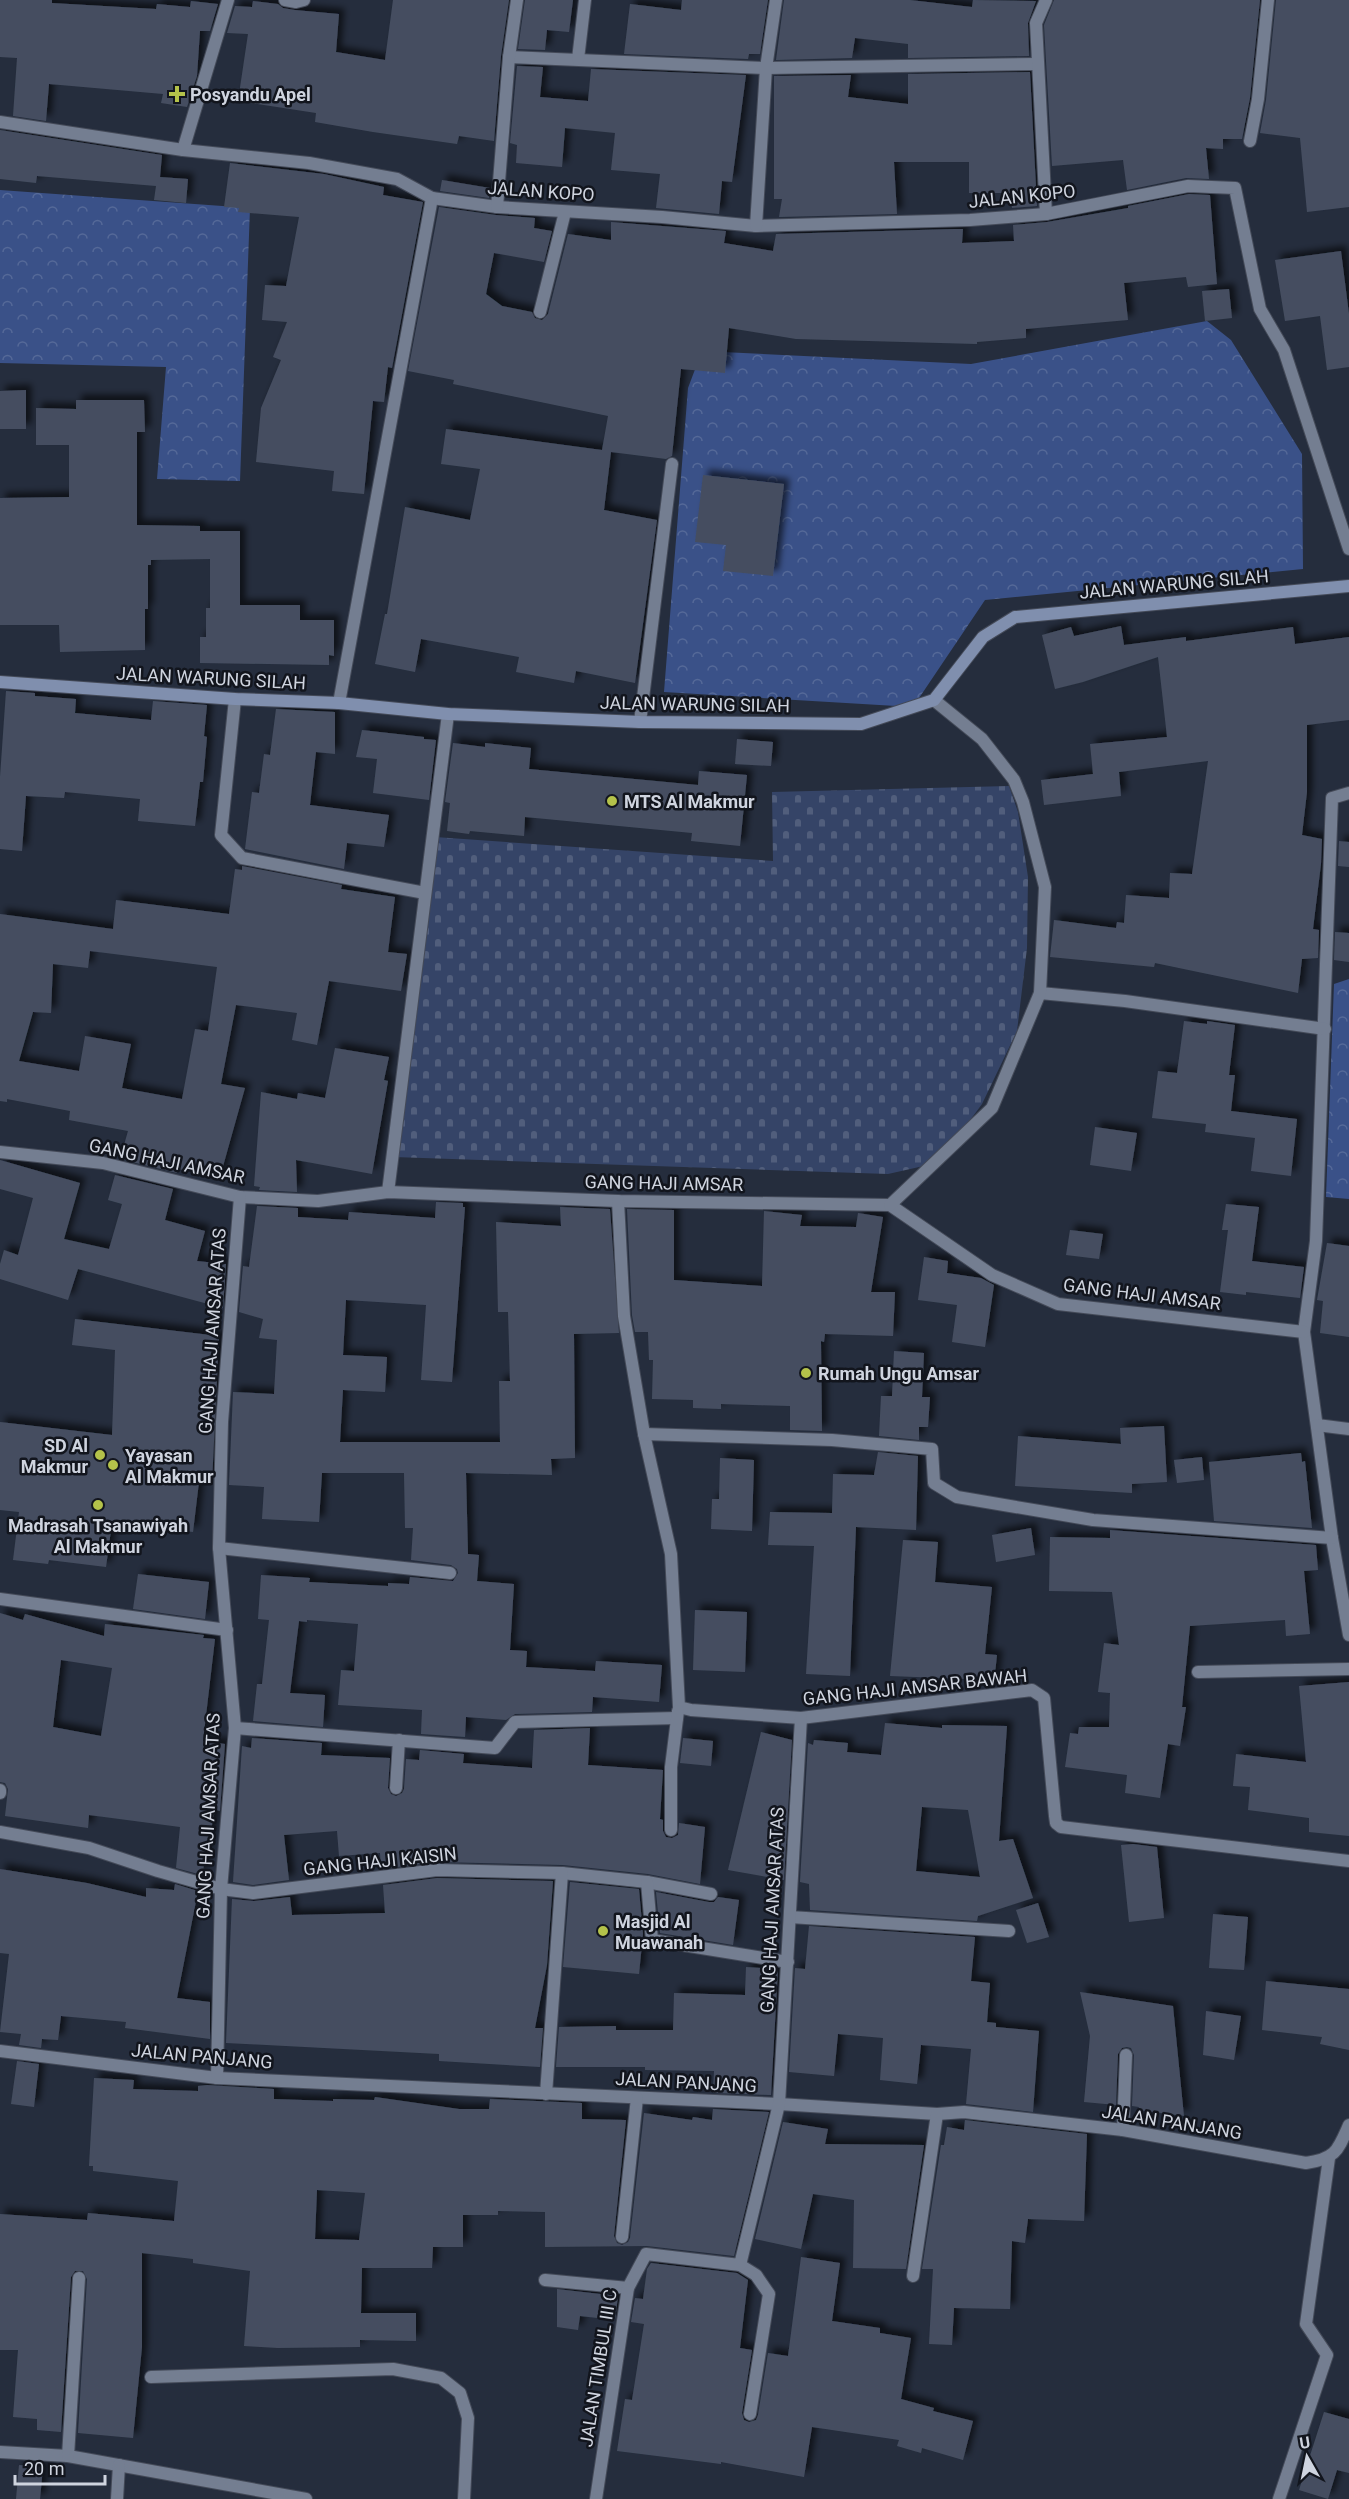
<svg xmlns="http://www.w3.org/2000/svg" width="1349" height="2499" viewBox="0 0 1349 2499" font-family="Roboto,sans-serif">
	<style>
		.forest { fill: url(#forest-crowns) }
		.cemetery { fill: url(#cemetery-stones) }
		.building { fill: #454e60; fill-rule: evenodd; filter: url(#shadow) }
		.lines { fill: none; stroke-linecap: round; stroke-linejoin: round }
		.street-casing { stroke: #444a58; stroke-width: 14 }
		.secondary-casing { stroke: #444a58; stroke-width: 14 }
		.street { stroke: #747e91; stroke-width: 12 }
		.secondary { stroke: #808fae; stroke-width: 12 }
		.poi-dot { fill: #b4c24a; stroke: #12151d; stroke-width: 2 }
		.labels { text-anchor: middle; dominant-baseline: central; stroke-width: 5; stroke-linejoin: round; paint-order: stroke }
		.poi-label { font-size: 18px; font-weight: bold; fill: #cfd4df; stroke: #12151d; text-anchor: start }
		.street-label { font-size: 18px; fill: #cfd4df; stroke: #12151d }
	</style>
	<defs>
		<pattern id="forest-crowns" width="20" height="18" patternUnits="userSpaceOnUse" patternTransform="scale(1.5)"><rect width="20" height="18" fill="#3a5188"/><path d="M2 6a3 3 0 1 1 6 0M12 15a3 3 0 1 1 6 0" fill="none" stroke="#556998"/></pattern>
		<pattern id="cemetery-stones" width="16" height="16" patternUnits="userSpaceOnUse" patternTransform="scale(1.5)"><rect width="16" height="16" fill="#354467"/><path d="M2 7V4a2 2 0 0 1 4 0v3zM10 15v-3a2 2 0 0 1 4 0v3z" fill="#515e7c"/></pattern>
		<filter id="shadow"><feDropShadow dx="5.5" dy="-5.5" stdDeviation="3" flood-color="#0009"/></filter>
	</defs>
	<rect width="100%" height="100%" fill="#252d3d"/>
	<g class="forest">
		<path d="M0,190l250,18 -10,273 -83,-2 9,-112 -166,-4z"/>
		<path d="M1207,321l24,19 71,114 1,115 -318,31 -72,107 -249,-15 24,-304 14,-37 269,13z"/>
		<path d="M1349,979v220l-23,-2 8,-213z"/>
	</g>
	<path class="cemetery" d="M1009,786l9,26 10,65 -1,71 -10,83 -35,73 -17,23 -37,38 -40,9 -494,-17 36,-251 5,-69 338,24 -1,-69z"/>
	<g class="building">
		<path d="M0,0h52v3l104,6 1,-5 33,3 1,-6 27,3 -8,27h-10l-3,45 -10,31 -26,-4 2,-9 -114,-10 -3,37 -33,-5 4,-58 -17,-1z"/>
		<path d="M393,0h116l-8,56 -7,85 -35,-5 -2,8 -84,-12 -58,-10 1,-9 -78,-12 10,-67 -21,-1 8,-27 17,1 1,-6 25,3 5,4 12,2 44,4 -3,38 49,8z"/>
		<path d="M525,0h48l-4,32 -22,-2 -2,20 -27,-1z"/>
		<path d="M682,0h86l-8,54h-11l-1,5 -124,-5 6,-50 51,6z"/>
		<path d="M784,0h126l62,7 1,-7 63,1 -8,22 1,33 -121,2v-14l-53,-6 -3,20 -76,2z"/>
		<path d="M1054,0h206l-10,98 -8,41h-19v10l-17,-1 3,31 -23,-1 -59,12 -4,-30 -71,6 -8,-141z"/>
		<path d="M1276,0h73v207l-42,5 -7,-74 -40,-5 6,-33z"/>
		<path d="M517,66l26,1 -3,30 48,4 3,-32 155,6 -14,107 -10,-1 -3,33 -63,-6 4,-34 -49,-4 4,-37 -50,-5 -3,39 -46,-4 1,-18 -7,-2z"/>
		<path d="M1030,72l7,134 -25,2 -2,-15h-41v-31h-75l3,52 -118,3 3,-18h-8v-123l77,-1 -3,22 60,7v-30z"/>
		<path d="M0,130l162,25 -2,22 28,2 -2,24 -32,-3 2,-14 -119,-10 -1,7 -36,-4z"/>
		<path d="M230,163l94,11 60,13 -1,8 40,7 -31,166 -4,-1 -4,35 -11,-1 -9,93 -32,-3 2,-20 -78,-9 5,-54 20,-48 -8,-3 14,-35 -25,-2 3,-35 21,1 13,-69 -61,-5 1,-4 -15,-1z"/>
		<path d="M442,180l48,8 -1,10 -49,-7z"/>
		<path d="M1189,194l21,1 7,89 -29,3 -2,-10 -62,6 4,37 -102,9v9l-49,4v2l-181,-5 -67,-11 -4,45 -44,-4 -9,87 -6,3 -55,-7 -7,58 53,10 -22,163 -59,-12 -2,12 -58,-11 3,-15 -98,-18 -6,33 -40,-8 10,-50h2l18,-107 65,13 10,-51 -39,-5 5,-35 156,21 6,-34 -155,-32 1,-4 -46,-9 31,-164 57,8 39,3 -1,10 18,3 -8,31 -50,-9 -8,41 16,12 30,6 3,6 7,2 6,-6 20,-80 43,6v-18l115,9 -2,12 49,8 3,-17 178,-5h9l-1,14 52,-2 -1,-16 34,-3 81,-14v-2z"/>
		<path d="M1341,251l8,63v53l-22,3 -7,-54 -35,5 -10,-61z"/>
		<path d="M1229,289l3,29 -27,3 -3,-30z"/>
		<path d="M26,390v39h-26v-38z"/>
		<path d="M76,400h68l1,32h-8v93l63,1v5h40v74h60v15h34v36l-5,-1v10l-129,-2v-26h6v-29h4v-49l-59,1v5h-3v44h-3v41l-85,2 -1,-27h-59v-127l69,-1v-52h-33v-37l40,1z"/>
		<path d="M703,475l81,9 -11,92 -50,-5 3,-26 -31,-3z"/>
		<path d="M1121,626l3,19 62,-8v4l107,-14 2,17 54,-7v83l-42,5v67l-5,43 20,4 -1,25 -8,65 6,1 -1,28 -16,1 -4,34 -143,-30 -1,4 -104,-10 4,-37 62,8 1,-6 7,1 2,-28 43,3 1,-25 22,1 16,-113 -89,11 2,24 -77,9 -3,-25 52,-6 -3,-30 77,-7 -9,-80 -75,25 -28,7 -13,-54 29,-8 3,9z"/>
		<path d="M6,691l29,2v3l41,3 -1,14 76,7 2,-19 54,4 -3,31 3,1 -4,45h-3l-5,44 -57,-5 2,-22 -75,-7 -1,6 -38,-2 -4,55 -22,-2v-72z"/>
		<path d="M276,709l59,3v42l-19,-2 -6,53 79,10 -5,32 -37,-4 -3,26 -99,-20 7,-57 7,1 5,-39 6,1z"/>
		<path d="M362,730l62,7v2l12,1 -7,60 -56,-7 4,-34 -21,-2z"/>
		<path d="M737,739l36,3 -2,24 -36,-2z"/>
		<path d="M453,743l32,4v-4l46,5 -2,21 169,16 1,-14 48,4 -7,71 -49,-5 1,-8 -167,-16 -1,19 -54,-5 -1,3 -22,-3 3,-28 -5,-1z"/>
		<path d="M1339,841l10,1v25l-11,-1z"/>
		<path d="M242,866l100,19 -1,4 54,8 -7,55 19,2 -6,37 -72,-10 -12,64 -25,-5 5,-27 -61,-8 -15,79 24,4 -25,89 -42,-8 -1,4 -57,-14 8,-28 -59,-11 1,-9 -63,-12v3l-7,-1v-187l113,15 3,-29 113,14 6,-45 7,1zM90,951l127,16 -9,64 -13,-2 -13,70 -60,-11 9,-44 -46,-8 -6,35 -60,-10 14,-49 18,1 2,-49 35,4z"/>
		<path d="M1335,932l14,1v29l-15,-2z"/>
		<path d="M1184,1021l23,3v-3l28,4 -6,50h6l-4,36 66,8 -6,57 -40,-5 4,-33 -50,-6 1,-8 -54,-6 6,-47 19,2z"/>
		<path d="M335,1048l54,9 -5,23 4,1 -16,93 -76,-14 1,32 -38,-2 1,-3 -6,-1 7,-94 36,7 1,-6 27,5z"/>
		<path d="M1095,1127l42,6 -6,38 -41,-6z"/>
		<path d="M0,1160l80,23 -16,56 45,10 13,-45 -14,-4 7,-25 58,14 -8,31 40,11 -8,30 29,3 -3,44 -145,-39 -10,31 -68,-21v-15l4,-14 14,5 15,-57 -33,-9z"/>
		<path d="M436,1202l27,1v4h2l-13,175 -31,-2 5,-75 -80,-5 -3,55 44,2 -2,35 -42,-2 -3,52h160l-1,-61h11l-2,-69h-10l-2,-90 65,4 -1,-19 50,2 9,124 -45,1 1,124 -24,1 1,16 -86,-2 2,81 11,1 -2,26 37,3 -4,66 17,1 -1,16 69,4 1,-10 66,4 -3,37 -66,-5 -1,15 -77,2 -9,6 -40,-3 -1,20 -44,-3 1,-24 -84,-5 3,-35 13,1 4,-47 -51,-4v2l-8,-1 -9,72 35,2 -2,32 -70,-6 4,-37h5l7,-64 -11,-1 3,-44 49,3 -1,4 79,4v-3l21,1 1,-7 43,4 5,-8 -1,-4 -6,-4 -40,-5 2,-32h-8l-1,-55h-82l-3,49 -57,-3 2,-32 -35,-2 4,-93 41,2 3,-54 -18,-2 4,-19 -24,-7 4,-46 6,1 8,-61 41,2v9l50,3 1,-8 86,6z"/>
		<path d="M1226,1204l33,3 -7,54 52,6 -4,31 -54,-6v3l-26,-3 8,-62h-6z"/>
		<path d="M627,1209l47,1v70l88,6 2,-75 38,4 -2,11 56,1 2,-14 25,4 -12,75h24l-2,44 -68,-2 -1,8 -3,-1 1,90 -32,-1v-24l-69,-2v5l-28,-1v-8l-41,-1 1,-39h-4l-1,-28h-13l-3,-17z"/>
		<path d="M1070,1230l33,4 -4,25 -33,-4z"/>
		<path d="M1327,1243l22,3v91l-29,-4 3,-32 -6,-1z"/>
		<path d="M924,1257l24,4 -1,12 34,5 13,7 -9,62 -33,-5 5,-37 -39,-5z"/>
		<path d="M75,1319l144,17 -7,147 -13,-1 -6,50 -81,-9 -6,44 -57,-7 -1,4 -35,-4 6,-48 -19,-2v-88l112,13 3,-85 -43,-5z"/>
		<path d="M894,1351l30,2 -2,44h8l-2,30h-9v13l-40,-4 2,-40h11z"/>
		<path d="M1164,1426l3,56 -35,2v9l-117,-7 3,-50 103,8 -1,-16z"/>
		<path d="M878,1452l40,4 -2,74 -60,-3 -6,149 -44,-2 8,-128 -46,-1 2,-33 62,1 1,-39 41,1z"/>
		<path d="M1301,1453l1,9 3,-1 7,67 -98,-7 -5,-59z"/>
		<path d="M1202,1457l2,23 -27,3 -3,-23z"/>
		<path d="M720,1458l34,2 -2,71 -41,-2 1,-30h7z"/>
		<path d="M1031,1528l4,27 -39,7 -4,-27z"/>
		<path d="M1110,1530l206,15 2,25 -14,1 6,63 -24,2 -1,-16 -95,6 -8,81h4l-6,39 -12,-2 -8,54 -35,-5 2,-18 -62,-8 5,-34 8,1 1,-7h30l1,-34 -12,-1 6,-49 15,2 -7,-53 -63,-1 1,-54 60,1z"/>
		<path d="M903,1540l35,2 -3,40 57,5 -7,67 12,1 -3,28 -27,-2v-2l-77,-3z"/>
		<path d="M138,1574l71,8 -4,37 -72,-10z"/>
		<path d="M695,1610l52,2 -2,60 -52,-2z"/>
		<path d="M0,1613l23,7 2,-6 79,22 1,-12 99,11 -1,3 12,1 -12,102 22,3 -5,67 -5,-1 -13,65 -26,-7 4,-41 -91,-12 -1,13 -83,-12 3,-27 -3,-6 -5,-1zM61,1660l51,8 -11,68 -48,-9z"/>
		<path d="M1349,1682v154l-40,-4v-14l-61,-8 2,-23 -17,-1 3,-32 70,8 -7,-76z"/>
		<path d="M885,1723l57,5v-3l65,1 -8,115 14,-2 20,59 -55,18 -1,5 -167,-11 -1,-26 -9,-2 8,-139 5,2 1,-5 34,3 -1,9 34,3zM922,1807l46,3 12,67 -64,-6z"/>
		<path d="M590,1728l-2,37 75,5 -3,49 3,1v11l3,6 6,1 6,-3 1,-12 26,4 -5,57 -52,-10 -85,-9 -126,-3 -56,7 -1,-16 -41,3 -2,-25 -53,4 5,45 -36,5 -20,-3 9,-136 9,2 1,-10 70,5 -1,12 69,3 -2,30 3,6 5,2 6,-3 2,-4 2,-30 13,1 1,-10 44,4 -1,9 69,5 2,-38z"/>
		<path d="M761,1732l31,8 -8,140 -56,-10z"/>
		<path d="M683,1738l30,3 -2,25 -31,-3z"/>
		<path d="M1133,1844l24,3 7,71 -35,4 -8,-77z"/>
		<path d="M0,1869l87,14 59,14v-9l28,2 1,-6 23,7 -21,107 33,4v37l-85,-11 1,-6 -65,-6 -3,24 -16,-1 -1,9 -22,-3 2,-11 -21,-2 9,-78 -9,-1z"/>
		<path d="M437,1878l116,3 -6,84 -12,63h8l-3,39 -101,-6v-7l-213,-11 6,-144 22,2 36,-4 2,18 93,-2 -2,-28z"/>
		<path d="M570,1882l69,7 4,45 -4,40 -76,-7z"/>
		<path d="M656,1892l53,10h5l4,-5 21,3 -6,45 -73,-12z"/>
		<path d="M1038,1903l11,34 -22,6 -11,-33z"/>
		<path d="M1213,1914l35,3 -4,53 -35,-2z"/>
		<path d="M809,1926l166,11 -4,44 19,2 -3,39 9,1v4l43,4 -6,81 -67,-8 5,-55 -50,-4 -4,39 -37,-4 3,-42 -45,-4 -4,42 -45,-4 6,-104 10,1z"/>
		<path d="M746,1967l32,2 -7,126 -58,-2 1,-22 -69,-1v-3h-89l3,-40 57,-1v4h57l1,-37 71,2z"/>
		<path d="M1266,1981l83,8v61l-29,-6 2,-7 -60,-7z"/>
		<path d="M1080,1992l93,14 11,110 -46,-6 1,-3 -7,-1 2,-51 -3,-7 -4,-1 -5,1 -4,6 -2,51 -32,-3 6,-66z"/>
		<path d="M1206,2011l35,5 -7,44 -31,-5z"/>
		<path d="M17,2061l22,3 -5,43 -23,-3z"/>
		<path d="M94,2078l40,2 -1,9 65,2v-5l9,-1 67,4v10l59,2v-2l41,1 1,-3 84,12h30l1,-10 92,4v16l44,1 -12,116 3,7 5,2 6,-3 2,-4 14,-125 48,7 1,-3 19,3 1,-11 56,3 -35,144 -87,-10 -102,1v-35l-47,-1v4h-35v32h-30l-1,21h-70l-1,45h55v28l-56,-1v7l-82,1 -34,-2 6,-75 -57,-8v-4l-51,-6v94l-9,91 -55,-5 9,-154 -4,-8h-8l-4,6 -10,155 -24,-2v-11l-24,-2 5,-67h-18v-136l87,6 1,-7 86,8 4,-40 -85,-10v-5h-4zM317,2190l48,3 -6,47 -44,-1z"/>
		<path d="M965,2120l122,14 -3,87 -56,-2 -3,24 -13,-2 -2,68 -56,-1 -2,37 -23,-1 4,-75h-11l19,-124h3l3,-18 17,3z"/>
		<path d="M783,2122l45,7 -3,15 99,1 -18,124 -53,-1 1,-68 -41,-6 -12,55 -46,-10z"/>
		<path d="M801,2257l39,6 -8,58 48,7v5l31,5 -10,61 33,9 -1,3 40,10 -10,39 -41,-12 -1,5 -24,-7 2,-6 -87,-13 -8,50 -83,-15v2l-104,-13 8,-52 7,1 12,-76 -13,-2 4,-24 8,1 4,-30 4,-6 86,10 11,7 -8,68 12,2 -10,63 2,7 5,2 7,-2 2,-5 10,-62 20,3z"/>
		<path d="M557,2289l61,7 -3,24 -35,-4 -2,14 -21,-3z"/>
		<path d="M1324,2412l25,7v54l-12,-3 -9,29 -29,-9z"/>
		<path d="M19,2465l24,2 -3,32h-24z"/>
	</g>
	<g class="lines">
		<defs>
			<g id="street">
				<path d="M285,0l11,2 8,-2"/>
				<path d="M509,57l257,11 271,-4"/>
				<path d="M578,59l7,-59"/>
				<path d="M0,122l183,28 126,13 88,16 35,19 65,9 165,10 94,9 214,-6 76,-6 142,-28 47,2 25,121 24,41 65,199"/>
				<path d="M1250,141l8,-42 10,-99"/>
				<path d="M183,150l45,-150"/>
				<path d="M497,207l12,-150 8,-57"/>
				<path d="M1046,214l-10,-191 10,-23"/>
				<path d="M756,226l10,-158 10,-68"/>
				<path d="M540,312l25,-100"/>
				<path d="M235,699l-14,136 21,23 183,35"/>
				<path d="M339,703l93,-505"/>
				<path d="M640,722l32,-258"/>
				<path d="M1349,793l-17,5 -16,443 -12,91 28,206 17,97"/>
				<path d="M1040,993l85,8 200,28"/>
				<path d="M0,1152l103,11 137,34 78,4 70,-9 230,9 272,4 102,70 66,29 246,28"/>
				<path d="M388,1192l60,-478"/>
				<path d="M618,1201l6,115 20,118 27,120 8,153 12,3 110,8 231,-28 12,8 11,118 1,7 5,4 288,34"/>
				<path d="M890,1205l102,-97 48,-115 5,-106 -22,-85 -9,-22 -32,-41 -48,-39"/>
				<path d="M1317,1425l32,4"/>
				<path d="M644,1434l188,6 100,9 2,34 23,14 136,23 239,18"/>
				<path d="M219,1548l231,25"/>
				<path d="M0,1599l227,31"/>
				<path d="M1198,1672l151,-3"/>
				<path d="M235,1728l260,20 20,-26 162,-4"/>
				<path d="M396,1788l3,-48"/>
				<path d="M0,1790v3"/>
				<path d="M671,1830v-63l7,-56"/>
				<path d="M0,1832l89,16 69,23 63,18 32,4 184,-23 125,3 85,9 64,12"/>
				<path d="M647,1882l5,58 136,22"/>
				<path d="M790,1917l219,14"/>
				<path d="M0,2051l217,27 562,26 158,10 27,-2 159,18 183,33c30,-4 32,-13 43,-38"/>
				<path d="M217,2078l4,-189 14,-161 -16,-180 3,-126 18,-225"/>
				<path d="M546,2094l16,-221"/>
				<path d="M1123,2130l3,-75"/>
				<path d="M622,2237l15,-139"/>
				<path d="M740,2265l16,10 13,19 -19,120"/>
				<path d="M913,2276l24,-162"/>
				<path d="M545,2280l83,8"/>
				<path d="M151,2377l242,-8 48,9 19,15 8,25 -4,81"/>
				<path d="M0,2452l68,4 238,43"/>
				<path d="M68,2456l11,-178"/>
				<path d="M117,2499l2,-34"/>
				<path d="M596,2499l32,-211 18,-34 94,11 39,-161 22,-386"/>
				<path d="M1279,2499l48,-144 -21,-31 23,-166"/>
			</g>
			<path id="secondary" d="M0,682l235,17 104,4 109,11 192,8 221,2 73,-24 49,-63 32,-20 334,-31"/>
		</defs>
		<use href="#street" class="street-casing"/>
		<use href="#secondary" class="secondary-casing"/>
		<use href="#street" class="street"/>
		<use href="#secondary" class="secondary"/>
	</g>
	<g class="poi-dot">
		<path d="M174 85h6v6h6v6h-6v6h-6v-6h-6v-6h6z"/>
		<circle cx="612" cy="801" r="6"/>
		<circle cx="806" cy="1373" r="6"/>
		<circle cx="100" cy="1455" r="6"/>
		<circle cx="113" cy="1465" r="6"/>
		<circle cx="98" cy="1505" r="6"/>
		<circle cx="603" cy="1931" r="6"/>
	</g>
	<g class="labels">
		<g class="poi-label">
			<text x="190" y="94">Posyandu Apel</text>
			<text x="624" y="801">MTS Al Makmur</text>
			<text x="818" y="1373">Rumah Ungu Amsar</text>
			<text x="88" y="1445" text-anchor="end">SD Al<tspan x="88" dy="21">Makmur</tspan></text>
			<text x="125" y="1455">Yayasan<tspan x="125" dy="21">Al Makmur</tspan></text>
			<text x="98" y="1525" text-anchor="middle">Madrasah Tsanawiyah<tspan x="98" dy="21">Al Makmur</tspan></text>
			<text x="615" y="1921">Masjid Al<tspan x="615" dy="21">Muawanah</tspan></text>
		</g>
		<g class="street-label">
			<text transform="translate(541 191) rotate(4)">JALAN KOPO</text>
			<text transform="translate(1022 196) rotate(-6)">JALAN KOPO</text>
			<text transform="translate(1174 584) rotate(-5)">JALAN WARUNG SILAH</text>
			<text transform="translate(211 678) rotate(3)">JALAN WARUNG SILAH</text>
			<text transform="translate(695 704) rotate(1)">JALAN WARUNG SILAH</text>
			<text transform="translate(167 1161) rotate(12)">GANG HAJI AMSAR</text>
			<text transform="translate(664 1183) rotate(1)">GANG HAJI AMSAR</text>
			<text transform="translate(1142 1294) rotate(7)">GANG HAJI AMSAR</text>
			<text transform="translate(212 1331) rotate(-86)">GANG HAJI AMSAR ATAS</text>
			<text transform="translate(915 1687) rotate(-6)">GANG HAJI AMSAR BAWAH</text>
			<text transform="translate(208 1816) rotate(-87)">GANG HAJI AMSAR ATAS</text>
			<text transform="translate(380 1861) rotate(-6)">GANG HAJI KAISIN</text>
			<text transform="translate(772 1910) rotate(-87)">GANG HAJI AMSAR ATAS</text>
			<text transform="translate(202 2056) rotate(5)">JALAN PANJANG</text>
			<text transform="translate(686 2082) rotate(3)">JALAN PANJANG</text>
			<text transform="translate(1172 2122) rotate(9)">JALAN PANJANG</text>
			<text transform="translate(598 2368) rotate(-81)">JALAN TIMBUL III C</text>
		</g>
	</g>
	<g transform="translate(1307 2457) rotate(351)" stroke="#12151d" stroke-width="4.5" paint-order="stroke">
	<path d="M0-4.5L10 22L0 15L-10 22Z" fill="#cfd4df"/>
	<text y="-9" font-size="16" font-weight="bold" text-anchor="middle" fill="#cfd4df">U</text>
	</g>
	<path d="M15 2475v9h90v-9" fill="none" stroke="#cfd4df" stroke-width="3"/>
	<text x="24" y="2475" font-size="18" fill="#cfd4df" stroke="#12151d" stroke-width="4.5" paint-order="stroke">20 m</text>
</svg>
